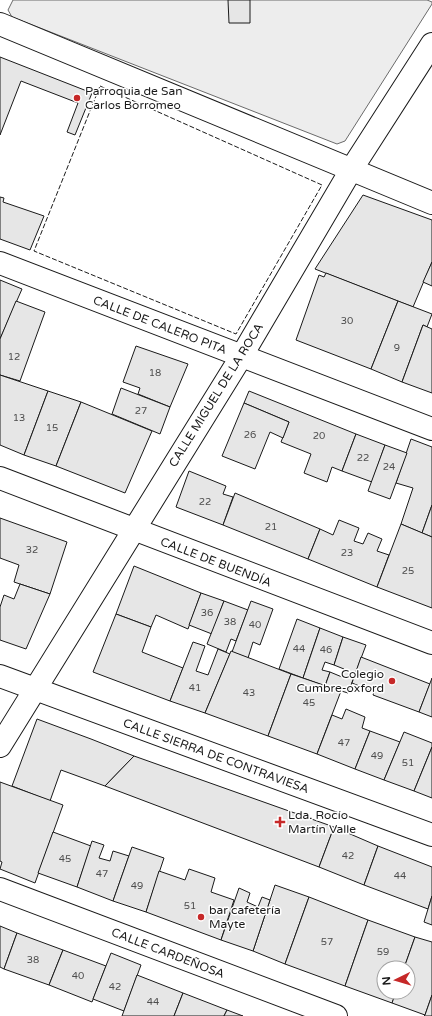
<svg xmlns="http://www.w3.org/2000/svg" width="432" height="1016" viewBox="0 0 432 1016" font-family="'Varela Round',sans-serif">
	<style>
		.built { fill: #ededed; stroke: #6a6a6a }
		.building { fill: #e6e6e6; stroke: #1a1a1a }
		.lines { fill: none; stroke-linecap: round; stroke-linejoin: round }
		.minor-casing { stroke: #1a1a1a; stroke-width: 24 }
		.minor { stroke: #fff; stroke-width: 22 }
		.fence { stroke: #1a1a1a; stroke-width: 1; stroke-dasharray: 5 2; stroke-linecap: butt }
		.poi-dot { fill: #c62828; stroke: #fff; stroke-width: 1.5 }
		.labels { text-anchor: middle; dominant-baseline: central; stroke-width: 3; stroke-linejoin: round; paint-order: stroke }
		.number-label { font-size: 10px; fill: #4d4d4d }
		.poi-label { font-size: 12px; fill: #1a1a1a; stroke: #fff; text-anchor: start }
		.street-label { font-size: 12px; fill: #1a1a1a; stroke: #fff }
	</style>
	<rect width="100%" height="100%" fill="#fff"/>
	<path class="built" d="M13,0h414l5,2v2l-87,137 -8,3 -325,-127 -4,-7z"/>
	<g class="building">
		<path d="M228,0h22v23h-21z"/>
		<path d="M0,57l92,36 -17,42 -8,-3 11,-29 -57,-22 -21,54z"/>
		<path d="M363,195l69,25v42l-19,45 -98,-38z"/>
		<path d="M0,197l4,1 -1,4 41,14 -14,34 -30,-11z"/>
		<path d="M432,262v24l-9,-4z"/>
		<path d="M326,273l72,28 -27,68 -75,-29 23,-65 5,2z"/>
		<path d="M0,280l22,9 -22,50z"/>
		<path d="M16,301l29,11 -25,69 -20,-6v-36z"/>
		<path d="M398,301l34,13 -5,13 -4,-2 -21,57 -31,-13z"/>
		<path d="M423,325l9,4v64l-30,-11z"/>
		<path d="M136,346l52,18 -18,43 -32,-13 2,-6 -17,-6z"/>
		<path d="M0,375l48,16 -24,64 -24,-10z"/>
		<path d="M121,388l49,19 -10,27 -48,-20z"/>
		<path d="M48,391l33,11 -25,64 -32,-11z"/>
		<path d="M249,391l107,43 -14,37 -10,-4 -5,15 -23,-9 7,-19 -30,-12 8,-20 -45,-19z"/>
		<path d="M81,402l71,29 -27,62 -69,-27z"/>
		<path d="M244,403l45,19 -6,16 -13,-6 -15,37 -33,-13z"/>
		<path d="M356,434l29,11 -13,37 -30,-11z"/>
		<path d="M411,439l21,8v58l-10,28 -21,-9 12,-36 -17,-5z"/>
		<path d="M385,445l22,8 -17,46 -22,-8z"/>
		<path d="M189,471l37,15 -3,8 10,3 -10,28 -47,-18z"/>
		<path d="M235,493l85,36 -12,30 -85,-34z"/>
		<path d="M432,505v32l-10,-4z"/>
		<path d="M0,518l67,24 -17,52 -36,-12 5,-17 -19,-7z"/>
		<path d="M339,520l20,8 -5,13 9,3 5,-11 14,6 -5,12 12,4 -12,32 -69,-28 12,-30 13,6z"/>
		<path d="M401,524l31,13v71l-55,-21z"/>
		<path d="M134,566l67,27 -13,36 -32,-14 -5,12 -35,-13z"/>
		<path d="M20,584l30,10 -24,55 -26,-9v-33l4,-12 10,4z"/>
		<path d="M201,593l23,8 -12,33 -23,-9z"/>
		<path d="M224,601l24,9 -12,31 -5,-2 -5,13 -19,-8z"/>
		<path d="M251,601l22,8 -13,36 -7,-3 -5,16 -16,-6z"/>
		<path d="M116,614l35,13 -9,25 41,16 -13,33 -77,-29z"/>
		<path d="M297,619l23,9 -17,50 -24,-9z"/>
		<path d="M320,628l23,9 -9,28 -9,-3 -3,8 8,2 -5,14 -22,-8z"/>
		<path d="M343,637l23,8 -18,48 -23,-7 5,-14 12,5 2,-8 -10,-4z"/>
		<path d="M193,642l12,4 -9,25 12,4 10,-26 12,5 -25,59 -35,-12z"/>
		<path d="M231,651l60,23 -23,62 -63,-23z"/>
		<path d="M361,657l69,27 -11,28 -46,-17 1,-3 -22,-9z"/>
		<path d="M291,674l50,17 -24,63 -49,-18z"/>
		<path d="M432,678v39l-13,-5z"/>
		<path d="M346,709l19,8 -3,11 8,3 -15,38 -38,-15 15,-39 10,4z"/>
		<path d="M37,719l54,20 43,17 -29,30 -44,-16 -11,31 -38,-15z"/>
		<path d="M370,731l30,11 -16,38 -29,-11z"/>
		<path d="M404,732l28,11v4l-18,44 -30,-11z"/>
		<path d="M432,747v51l-18,-7z"/>
		<path d="M134,756l200,71 -15,40 -214,-81z"/>
		<path d="M0,782l63,23 -28,78 -35,-14 2,-7 -2,-1z"/>
		<path d="M334,827l44,19 -14,39 -45,-18z"/>
		<path d="M53,832l38,14 -14,41 -39,-14z"/>
		<path d="M92,841l12,4 -5,13 11,3 3,-10 16,5 -16,45 -36,-14z"/>
		<path d="M378,846l54,21v29l-4,13 -64,-24z"/>
		<path d="M132,847l32,11 -18,54 -33,-11z"/>
		<path d="M189,869l26,9 -4,14 23,8 -13,40 -75,-28 13,-41 26,9z"/>
		<path d="M275,885l34,12 -24,67 -32,-13z"/>
		<path d="M239,888l11,5 -3,9 11,5 4,-10 8,3 -17,51 -32,-11z"/>
		<path d="M432,896v29l-8,-3z"/>
		<path d="M309,897l59,23 -23,66 -60,-22z"/>
		<path d="M368,920l47,17 -11,31h-20v24h12l-4,11 -47,-17z"/>
		<path d="M0,926l17,7 -13,36 -4,-2z"/>
		<path d="M17,933l46,17 -14,35 -45,-16z"/>
		<path d="M415,937l17,5v53l-7,20 -33,-12 4,-11h12v-24h-4z"/>
		<path d="M63,950l43,16 -14,36 -43,-17z"/>
		<path d="M111,953l30,12 -17,46 -31,-12z"/>
		<path d="M137,975l46,18 -9,23h-52z"/>
		<path d="M183,993l44,17 -3,6h-50z"/>
		<path d="M432,995v21h-8l1,-1z"/>
		<path d="M227,1010l16,6h-19z"/>
	</g>
	<g class="lines">
		<defs>
			<g id="minor">
				<path d="M0,24l432,179"/>
				<path d="M0,263l432,166"/>
				<path d="M0,478l432,165"/>
				<path d="M0,676l432,159"/>
				<path d="M0,746l241,-389 110,-187 81,-126"/>
				<path d="M0,889l336,127"/>
			</g>
		</defs>
		<use href="#minor" class="minor-casing"/>
		<use href="#minor" class="minor"/>
		<path class="fence" d="M100,86l222,99 -86,149 -202,-83z"/>
	</g>
	<g class="poi-dot">
		<circle cx="77" cy="98" r="4"/>
		<circle cx="392" cy="681" r="4"/>
		<path d="M278 816h4v4h4v4h-4v4h-4v-4h-4v-4h4z"/>
		<circle cx="201" cy="917" r="4"/>
	</g>
	<g class="labels">
		<g class="number-label">
			<text x="347" y="321">30</text>
			<text x="397" y="348">9</text>
			<text x="14" y="357">12</text>
			<text x="155" y="373">18</text>
			<text x="141" y="411">27</text>
			<text x="19" y="418">13</text>
			<text x="52" y="428">15</text>
			<text x="250" y="435">26</text>
			<text x="319" y="436">20</text>
			<text x="363" y="458">22</text>
			<text x="389" y="467">24</text>
			<text x="205" y="502">22</text>
			<text x="271" y="527">21</text>
			<text x="32" y="550">32</text>
			<text x="347" y="553">23</text>
			<text x="408" y="571">25</text>
			<text x="207" y="613">36</text>
			<text x="230" y="622">38</text>
			<text x="255" y="625">40</text>
			<text x="299" y="649">44</text>
			<text x="326" y="650">46</text>
			<text x="195" y="688">41</text>
			<text x="249" y="693">43</text>
			<text x="309" y="703">45</text>
			<text x="344" y="743">47</text>
			<text x="377" y="756">49</text>
			<text x="408" y="763">51</text>
			<text x="348" y="856">42</text>
			<text x="65" y="859">45</text>
			<text x="102" y="874">47</text>
			<text x="400" y="876">44</text>
			<text x="137" y="886">49</text>
			<text x="190" y="906">51</text>
			<text x="327" y="942">57</text>
			<text x="383" y="952">59</text>
			<text x="33" y="960">38</text>
			<text x="78" y="976">40</text>
			<text x="115" y="987">42</text>
			<text x="153" y="1002">44</text>
		</g>
		<g class="poi-label">
			<text x="85" y="91">Parroquia de San<tspan x="85" dy="14">Carlos Borromeo</tspan></text>
			<text x="384" y="674" text-anchor="end">Colegio<tspan x="384" dy="14">Cumbre-oxford</tspan></text>
			<text x="288" y="815">Lda. Rocío<tspan x="288" dy="14">Martín Valle</tspan></text>
			<text x="209" y="910">bar cafetería<tspan x="209" dy="14">Mayte</tspan></text>
		</g>
		<g class="street-label">
			<text transform="translate(160 325) rotate(21)">CALLE DE CALERO PITA</text>
			<text transform="translate(216 395) rotate(-58)">CALLE MIGUEL DE LA ROCA</text>
			<text transform="translate(216 562) rotate(21)">CALLE DE BUENDÍA</text>
			<text transform="translate(216 756) rotate(20)">CALLE SIERRA DE CONTRAVIESA</text>
			<text transform="translate(168 953) rotate(21)">CALLE CARDEÑOSA</text>
		</g>
	</g>
	<g transform="translate(396 980) rotate(265)"><circle r="19" fill="#ffffff" stroke="#a3a3a3"/>
	<path d="M0-3L7 15L0 10L-7 15Z" fill="#c62828"/>
	<text y="-6" font-size="11" font-weight="bold" text-anchor="middle" fill="#1a1a1a">N</text>
	</g>
</svg>
